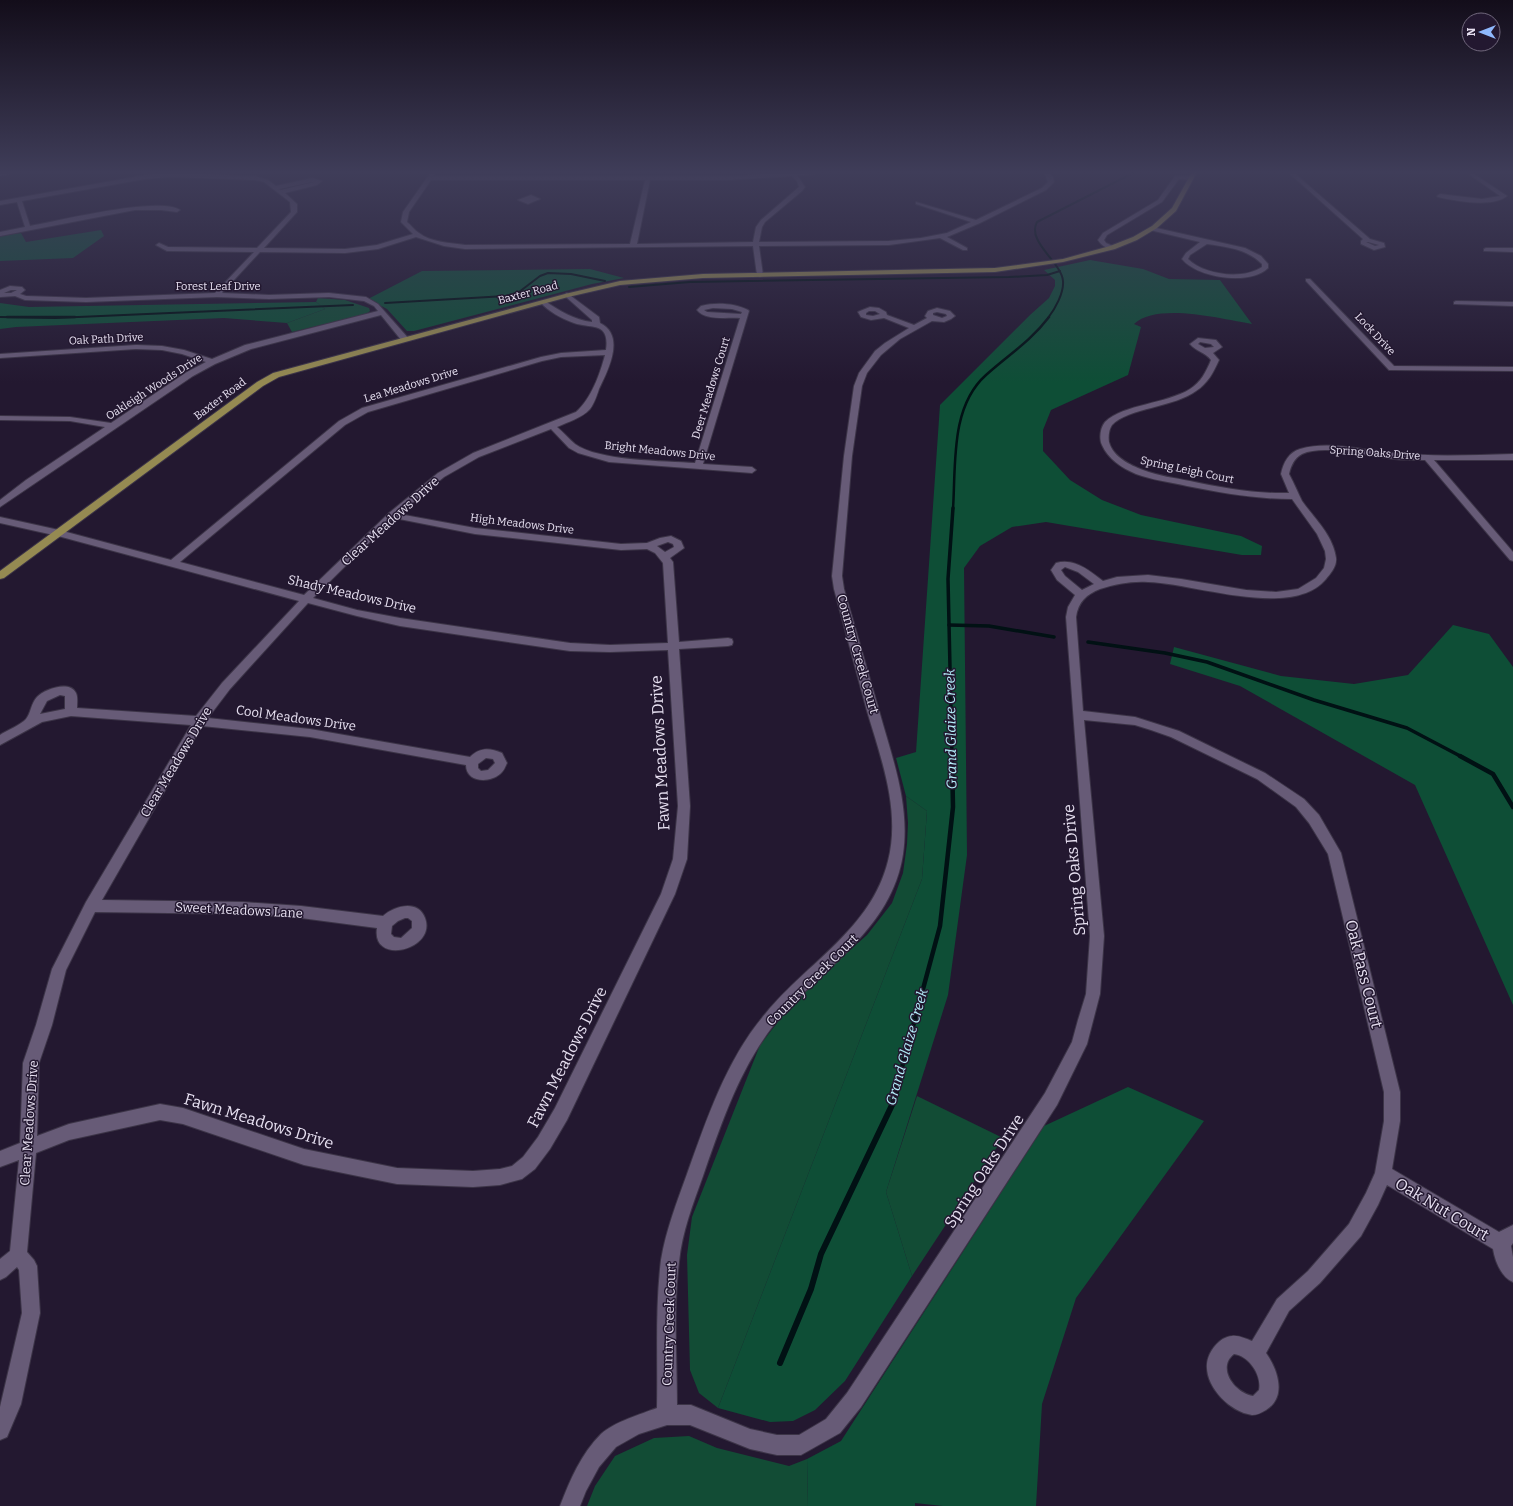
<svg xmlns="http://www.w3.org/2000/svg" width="1513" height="1506" viewBox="0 0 1513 1506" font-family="Bitter,serif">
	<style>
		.green { fill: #124c35 }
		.forest { fill: #0e4e36 }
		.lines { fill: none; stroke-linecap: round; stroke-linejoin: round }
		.stream-far4 { stroke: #011114; stroke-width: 2 }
		.stream-far3 { stroke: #011114; stroke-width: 2.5 }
		.stream-far2 { stroke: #011114; stroke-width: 3.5 }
		.stream-far1 { stroke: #011114; stroke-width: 4.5 }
		.stream { stroke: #011114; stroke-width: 6 }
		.minor-casing { stroke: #3c3447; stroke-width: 2 }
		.major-casing { stroke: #3c3447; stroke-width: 2 }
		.minor { fill: #675b77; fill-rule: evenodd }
		.major { fill: #958a52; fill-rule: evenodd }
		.labels { text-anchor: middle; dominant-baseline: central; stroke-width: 3; stroke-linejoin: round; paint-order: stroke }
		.far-street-label { font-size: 11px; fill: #e7e0f1; stroke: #231830 }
		.street-label { font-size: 13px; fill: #e7e0f1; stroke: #231830 }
		.water-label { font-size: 14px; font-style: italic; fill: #b3effa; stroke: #231830 }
		.near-street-label { font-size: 16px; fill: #e7e0f1; stroke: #231830 }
	</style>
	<rect width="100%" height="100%" fill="#231830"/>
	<g class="green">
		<path d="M318,298l27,2 24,8 1,3 -4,3 -74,18 -5,-9 38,-14 -9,-7z"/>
		<path d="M906,796l21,15 -5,68 -204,529 -19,-15 -9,-23 -3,-115 5,-38 68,-172 38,-49 69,-61 25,-32 11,-30 4,-29 1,-21z"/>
		<path d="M917,1096l86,42 -91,138 -26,-84z"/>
		<path d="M689,1436l28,12 72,18 18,-7 1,47h-221l8,-20 20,-30 39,-18z"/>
	</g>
	<g class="forest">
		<path d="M101,230l3,6 -31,22 -73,3v-25l21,-3 5,9z"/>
		<path d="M1090,260l53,9 26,10 51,1 32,44c-30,-5 -95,-22 -118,0l7,3 -13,48 -77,35 -8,20v21l27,29 32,20 39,15 100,21 21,10 -1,9h-19l-196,-33 -34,5 -32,19 -16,22 3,287 -19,140 -62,197 26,84 -67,105 -30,29 -22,11 -23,1 -52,-14 204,-529 5,-68 -21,-15 -10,-38 20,-6 24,-347 90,-90 19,-17 6,-12v-6l-11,-10z"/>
		<path d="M590,269l34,9 -32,6 -178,47h-7l-20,-22 -19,-10 54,-28z"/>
		<path d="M316,302l9,7 -38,14 -63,-5 -208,9 -16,2v-26l29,4z"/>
		<path d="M1453,625l36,9 24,33v338l-98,-220 -175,-99 -70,-22 4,-17 107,29 73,8 54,-9z"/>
		<path d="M1128,1087l76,34 -128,177 -34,106 -6,102h-93l-28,-3v3h-107l-1,-47 34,-18 203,-315z"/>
	</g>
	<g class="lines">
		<g class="stream-far4">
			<path d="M629,287l61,-5 319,-5 38,-2 13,-4"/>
			<path d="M385,303l121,-7 13,-4 21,-16 8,-3 23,1 34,7"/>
			<path d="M0,317l55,1 298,-13"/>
			<path d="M1048,318c7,-9 16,-25 15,-37 -1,-18 -37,-40 -26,-59l98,-50"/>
		</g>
		<g class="stream-far3">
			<path d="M7,317h68"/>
			<path d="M953,509c3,-44 -3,-102 33,-134 22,-20 44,-33 63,-58"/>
		</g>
		<g class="stream-far2">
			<path d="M949,625l40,1 65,11"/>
			<path d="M1088,642l77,11 42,9 107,38 93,28 55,29"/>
			<path d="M952,757l-4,-178 5,-71"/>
		</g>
		<g class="stream-far1">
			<path d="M1460,756l33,18 20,33"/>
			<path d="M898,1082l42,-156 13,-119 -1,-51"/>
		</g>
		<path class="stream" d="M780,1363l31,-74 10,-35 72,-151 6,-22"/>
		<defs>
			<g id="minor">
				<path d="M0,172h19l-19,4z"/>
				<path d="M431,172h6l-3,4h294c32,-1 60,-4 89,-4l-2,2 -18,1 8,12 -3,4 -37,31 -3,5 -3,15 130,-1 32,-3 26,-5 24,-11 -55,-18v-2l60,18 66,-32 6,-6 -4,-10h5l4,5 1,5 -8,8 -66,33 -33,14 20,11v2h-4l-23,-12 -51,7 -130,1 4,29 -3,2 -3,-2 -4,-29 -288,3 -21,-3 -28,-9 -38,12 -33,4 -85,-1 -38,41 47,2 60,-2 37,4 12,7 31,35 -4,2h-3l-21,-26 -130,34 -36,15 -22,12 -193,131v-7l26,-20 79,-53 -35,-6 -70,-1v-4l70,1 41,6 76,-51 19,-10 -24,-8 -20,-4 -26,-1 -136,9v-4l136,-9 26,1 22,4 28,9 33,-14 133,-34 -4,-5 -10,-5 -35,-4 -60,2 -52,-2 -131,5 -61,-2 -10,-4 -15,1v-7l10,-4 12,1 3,3 -5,4 6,2 60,2 129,-5 39,-41 -87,-1 -11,-6 3,-2 9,4 89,1 34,-36 -1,-10 -26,-20 -9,-2 -85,-3 -25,2 -123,22 8,25c28,-5 129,-30 150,-16l-3,2 -16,-2h-26l-135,26v-4l25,-5 -8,-25 -17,3v-4l145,-26 25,-2 85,3 13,4 8,6 36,-8 10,3 -5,4 -32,8 12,11v8l-33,36 81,1 32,-4 36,-11 -12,-12 2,-10zM792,176l5,5 2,6 -38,33 -5,7 -3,15 -116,2 13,-64h78zM431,180h214l-15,64 -165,1c-14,-2 -35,-3 -46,-12 -5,-3 -8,-8 -12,-11l2,-10zM312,182h2l-33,8 -2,-1zM11,290h6l-6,3h-7z"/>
				<path d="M1288,172h5l77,67 14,4 1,4 -11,3 -13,-6v-3l2,-2zM1366,242h2l11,3 -4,1z"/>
				<path d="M1466,172h5l36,24c-15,12 -51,5 -69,1l-1,-1 3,-2 42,5 18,-3z"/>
				<path d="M1175,176h15l3,2 -3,2 -11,-1 -17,23 -55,33 -3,5 2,3 9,4v2c-7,1 -13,-3 -17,-9l5,-7 55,-33z"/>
				<path d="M531,195l9,4 -12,5 -10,-4z"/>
				<path d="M1152,227l93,21 16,8 7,8v4c-18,18 -71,10 -86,-9l4,-6 14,-11 -50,-12v-2zM1207,244c20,3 40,5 55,20v3c-19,13 -58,8 -74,-8l2,-4z"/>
				<path d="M1486,248h27v4l-29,-1v-2z"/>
				<path d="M1306,279h4l84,87 119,1v4l-124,-1 -83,-89z"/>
				<path d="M567,293l32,24 1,6c26,13 8,47 -1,66 -2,6 -5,15 -9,20 -8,9 -22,13 -33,18 6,5 12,12 18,17 23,17 90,17 120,19l45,-145c-13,-1 -35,3 -43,-8l4,-4c14,-4 34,-3 47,4l1,1 -46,153 49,3 4,3 -4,3 -143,-11 -31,-9 -9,-5 -18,-19 -72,28 -35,20 -45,37 76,14 146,16 26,-1 13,-5 11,-2 10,5 3,7 -14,10 3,4 6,80 49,-4 4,1 1,3 -1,3 -4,1 -49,3 11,157 -3,53 -12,35 -108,226 -17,29 -15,20 -13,10 -22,6 -27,2 -76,-3 -93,-19 -121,-41 -23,-4 -91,20 -33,13 -9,99 7,8 3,6 3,47 -19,91 -14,33 -7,3v-33l22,-94 -3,-43 -2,-3 -11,10 -6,3v-21l10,-8 9,-91 -19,7v-16l20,-8 3,-80 13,-38 16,-56 34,-67 105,-177 -120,-9 -29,6 -42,23v-10c6,-4 22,-11 26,-16 5,-6 5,-16 11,-22 7,-8 33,-17 39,-4 2,4 1,11 1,15l119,8 26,-33 77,-82 -241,-65 -58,-13v-6l59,13 112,30 168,-139 23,-13 179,-51 20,-4 45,-3c4,-29 -15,-21 -32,-27 -12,-4 -26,-12 -34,-21l5,-1c15,10 29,19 47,21v-2l-27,-24v-2zM713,308l19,1 10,3 -1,2 -34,-2 -3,-2zM605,355c-5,19 -14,44 -29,57l-103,41 -35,20 -49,40 -85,82 -124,-33 165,-137 23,-13 174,-51 19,-4zM394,518l81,16 146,16 26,-1 8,4 8,10 5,80 -58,2 -40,-2 -170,-25 -43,-8 -44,-12zM668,542l5,2 1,3 -9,5 -8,-6zM308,603l49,13 43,10 170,25 40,1 58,-2 10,156 -5,53 -12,35 -106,214 -17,29 -15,20 -11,9 -12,3 -27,2 -76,-3 -93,-19 -121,-41 -23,-4 -91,20 -32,12 2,-73 13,-38 14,-55 29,-58 148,2 58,4 76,10c-6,38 60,22 48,-10 -7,-19 -31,-12 -42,-2l-82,-10 -58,-4 -141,-2 100,-174 108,11 156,28c0,18 24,18 34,9 4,-3 5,-7 7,-11l-5,-10c-12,-5 -22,-6 -32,4l-160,-28 -102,-11 22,-29zM60,695l5,1v13l-25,5 7,-13zM486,758l7,1 2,4 -7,7 -7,1 -3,-3v-4zM405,918h3l4,3v7l-11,10 -7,-1 -3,-3 1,-8 6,-5z"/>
				<path d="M1456,301l57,1v4l-59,-2v-2z"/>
				<path d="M870,307l9,1 7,4 1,3 27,10 13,-7 -2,-2 3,-5 9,-3 13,3 5,5 -4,3 -7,3 -12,-1 -32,18 -19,16 -14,18 -5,13 -10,70 -10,120 2,13c12,42 24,83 36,125 13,46 30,92 23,140 -12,79 -85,115 -130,172 -34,44 -52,98 -70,150 -10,28 -21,56 -24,86 -6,47 -2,96 -2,143h14l59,24 27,6h22l27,-16 21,-26 198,-300 27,-51 6,-22 8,-26 4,-58 -24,-319 2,-10 7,-12 -18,-15 -6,-10 5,-7c19,-5 32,7 47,18l14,-4 31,-2 33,4 65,11 30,2 22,-3 18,-11 8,-10 2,-9 -1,-8 -8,-17 -25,-35c-36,0 -70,-6 -105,-13 -17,-4 -35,-6 -51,-12 -14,-6 -28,-15 -34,-29 -3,-6 -2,-17 3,-23 19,-18 61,-18 85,-33 11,-7 16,-17 21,-29 -6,-8 -14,-8 -21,-16l8,-6 18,2 6,7 -9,6 6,7c-6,13 -11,23 -23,31 -21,16 -68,17 -84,34 -3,4 -4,12 -3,17 4,15 21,23 34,28 15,6 32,8 47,11 33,7 66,13 99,12l-8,-19c2,-11 8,-22 19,-25 31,-9 64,2 94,4 40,4 79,2 119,1v6h-79l79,92v9l-3,-1 -85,-100c-10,0 -21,0 -31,-1 -24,-3 -70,-15 -92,-5 -8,4 -11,12 -13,20 5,9 9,19 13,27 12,17 31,34 34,57 1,8 -5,15 -10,21 -34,41 -132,4 -178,3 -17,-1 -32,2 -48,7 -13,5 -22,13 -24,28l7,94 52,6 44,14 86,42 39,26 15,16 22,38 59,239v29l-8,48 107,63 14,-7v18l-2,3 2,11v25c-12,-5 -18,-21 -20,-33l-106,-64 -9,20 -17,31 -41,47 -31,28 -23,42c12,17 21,44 0,57 -5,3 -9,5 -14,5 -22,-3 -47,-28 -45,-51 1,-12 12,-27 25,-28 7,-1 14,3 20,5l25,-42 31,-28 41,-47 17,-31 9,-20 9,-52v-29l-56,-238 -19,-31 -13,-16 -39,-28 -86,-42 -20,-7 -16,-5 -51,-5 20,216 -4,58 -13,50 -30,61 -196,302 -21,26 -39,22h-24l-27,-6 -60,-24h-23l-28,9 -23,13 -17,20 -13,24 -6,15h-20c10,-26 21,-52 41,-72 13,-12 40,-20 56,-26 1,-49 -2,-99 4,-148 5,-30 16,-58 26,-86 20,-56 40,-116 79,-161 42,-51 105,-84 122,-152 13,-50 -7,-103 -21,-150 -11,-41 -22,-81 -33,-122l-2,-13 12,-120 10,-70 5,-13 16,-22 10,-8 24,-15 -25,-10 -13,2 -10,-3 -3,-5 2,-1zM869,311h6l5,3 -7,2 -7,-1v-2zM937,312l9,2 1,2 -5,2 -9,-3v-2zM1200,342l11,2 3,3 -9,1 -7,-4zM1065,567l13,5 16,12 -12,6 -17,-14 -4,-6zM1234,1354c15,2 28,21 25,36l-6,6c-18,-3 -37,-28 -19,-42z"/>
			</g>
			<path id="major" d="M1192,172h5l-21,39 -19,17 -20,12 -22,9 -52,13 -68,10 -292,6 -83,7 -52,12 -289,80 -16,9 -259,192 -4,1v-8l257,-189 16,-9 292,-79 55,-13 83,-7 292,-6 68,-9 47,-13 23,-9 19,-11 20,-18z"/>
		</defs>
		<use href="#minor" class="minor-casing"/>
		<use href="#major" class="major-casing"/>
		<use href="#minor" class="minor"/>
		<use href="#major" class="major"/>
	</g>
	<linearGradient id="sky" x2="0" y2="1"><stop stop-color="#130d1a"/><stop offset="0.45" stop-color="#3f3d59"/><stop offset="1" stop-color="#3f3d59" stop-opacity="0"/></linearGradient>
	<rect width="1513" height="383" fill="url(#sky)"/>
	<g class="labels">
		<g class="far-street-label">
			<text x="218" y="286">Forest Leaf Drive</text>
			<text transform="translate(528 293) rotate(-15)">Baxter Road</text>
			<text transform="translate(1375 334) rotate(47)">Lock Drive</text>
			<text transform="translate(106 339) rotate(-3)">Oak Path Drive</text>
			<text transform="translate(411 385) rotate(-17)">Lea Meadows Drive</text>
			<text transform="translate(154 387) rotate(-33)">Oakleigh Woods Drive</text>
			<text transform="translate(711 388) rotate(-73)">Deer Meadows Court</text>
			<text transform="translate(220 399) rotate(-37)">Baxter Road</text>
			<text transform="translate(660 451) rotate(6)">Bright Meadows Drive</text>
			<text transform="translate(1375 453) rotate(4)">Spring Oaks Drive</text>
			<text transform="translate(1187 470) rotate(12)">Spring Leigh Court</text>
			<text transform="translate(522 524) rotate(7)">High Meadows Drive</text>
		</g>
		<g class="street-label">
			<text transform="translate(390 521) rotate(-42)">Clear Meadows Drive</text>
			<text transform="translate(352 594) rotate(13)">Shady Meadows Drive</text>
			<text transform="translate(858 654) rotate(74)">Country Creek Court</text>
			<text transform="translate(296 718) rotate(8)">Cool Meadows Drive</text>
			<text transform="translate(176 762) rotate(-59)">Clear Meadows Drive</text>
			<text transform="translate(239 910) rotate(3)">Sweet Meadows Lane</text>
			<text transform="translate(812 980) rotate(-45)">Country Creek Court</text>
			<text transform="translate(29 1123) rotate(-86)">Clear Meadows Drive</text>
			<text transform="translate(669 1324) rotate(-88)">Country Creek Court</text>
		</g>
		<g class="water-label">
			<text transform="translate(951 729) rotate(-91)">Grand Glaize Creek</text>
			<text transform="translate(907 1047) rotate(-74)">Grand Glaize Creek</text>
		</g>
		<g class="near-street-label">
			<text transform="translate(660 753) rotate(-93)">Fawn Meadows Drive</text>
			<text transform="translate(1074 870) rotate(-95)">Spring Oaks Drive</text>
			<text transform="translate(1364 974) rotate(76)">Oak Pass Court</text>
			<text transform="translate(567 1057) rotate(-63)">Fawn Meadows Drive</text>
			<text transform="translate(259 1121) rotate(17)">Fawn Meadows Drive</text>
			<text transform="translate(984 1171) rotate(-57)">Spring Oaks Drive</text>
			<text transform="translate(1442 1209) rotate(31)">Oak Nut Court</text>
		</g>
	</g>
	<g transform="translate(1481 32) rotate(270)"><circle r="19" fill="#231830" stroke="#71687d"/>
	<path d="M0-3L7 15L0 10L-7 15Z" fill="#8fb8fd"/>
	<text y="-6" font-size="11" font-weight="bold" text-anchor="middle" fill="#e7e0f1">N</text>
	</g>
</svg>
